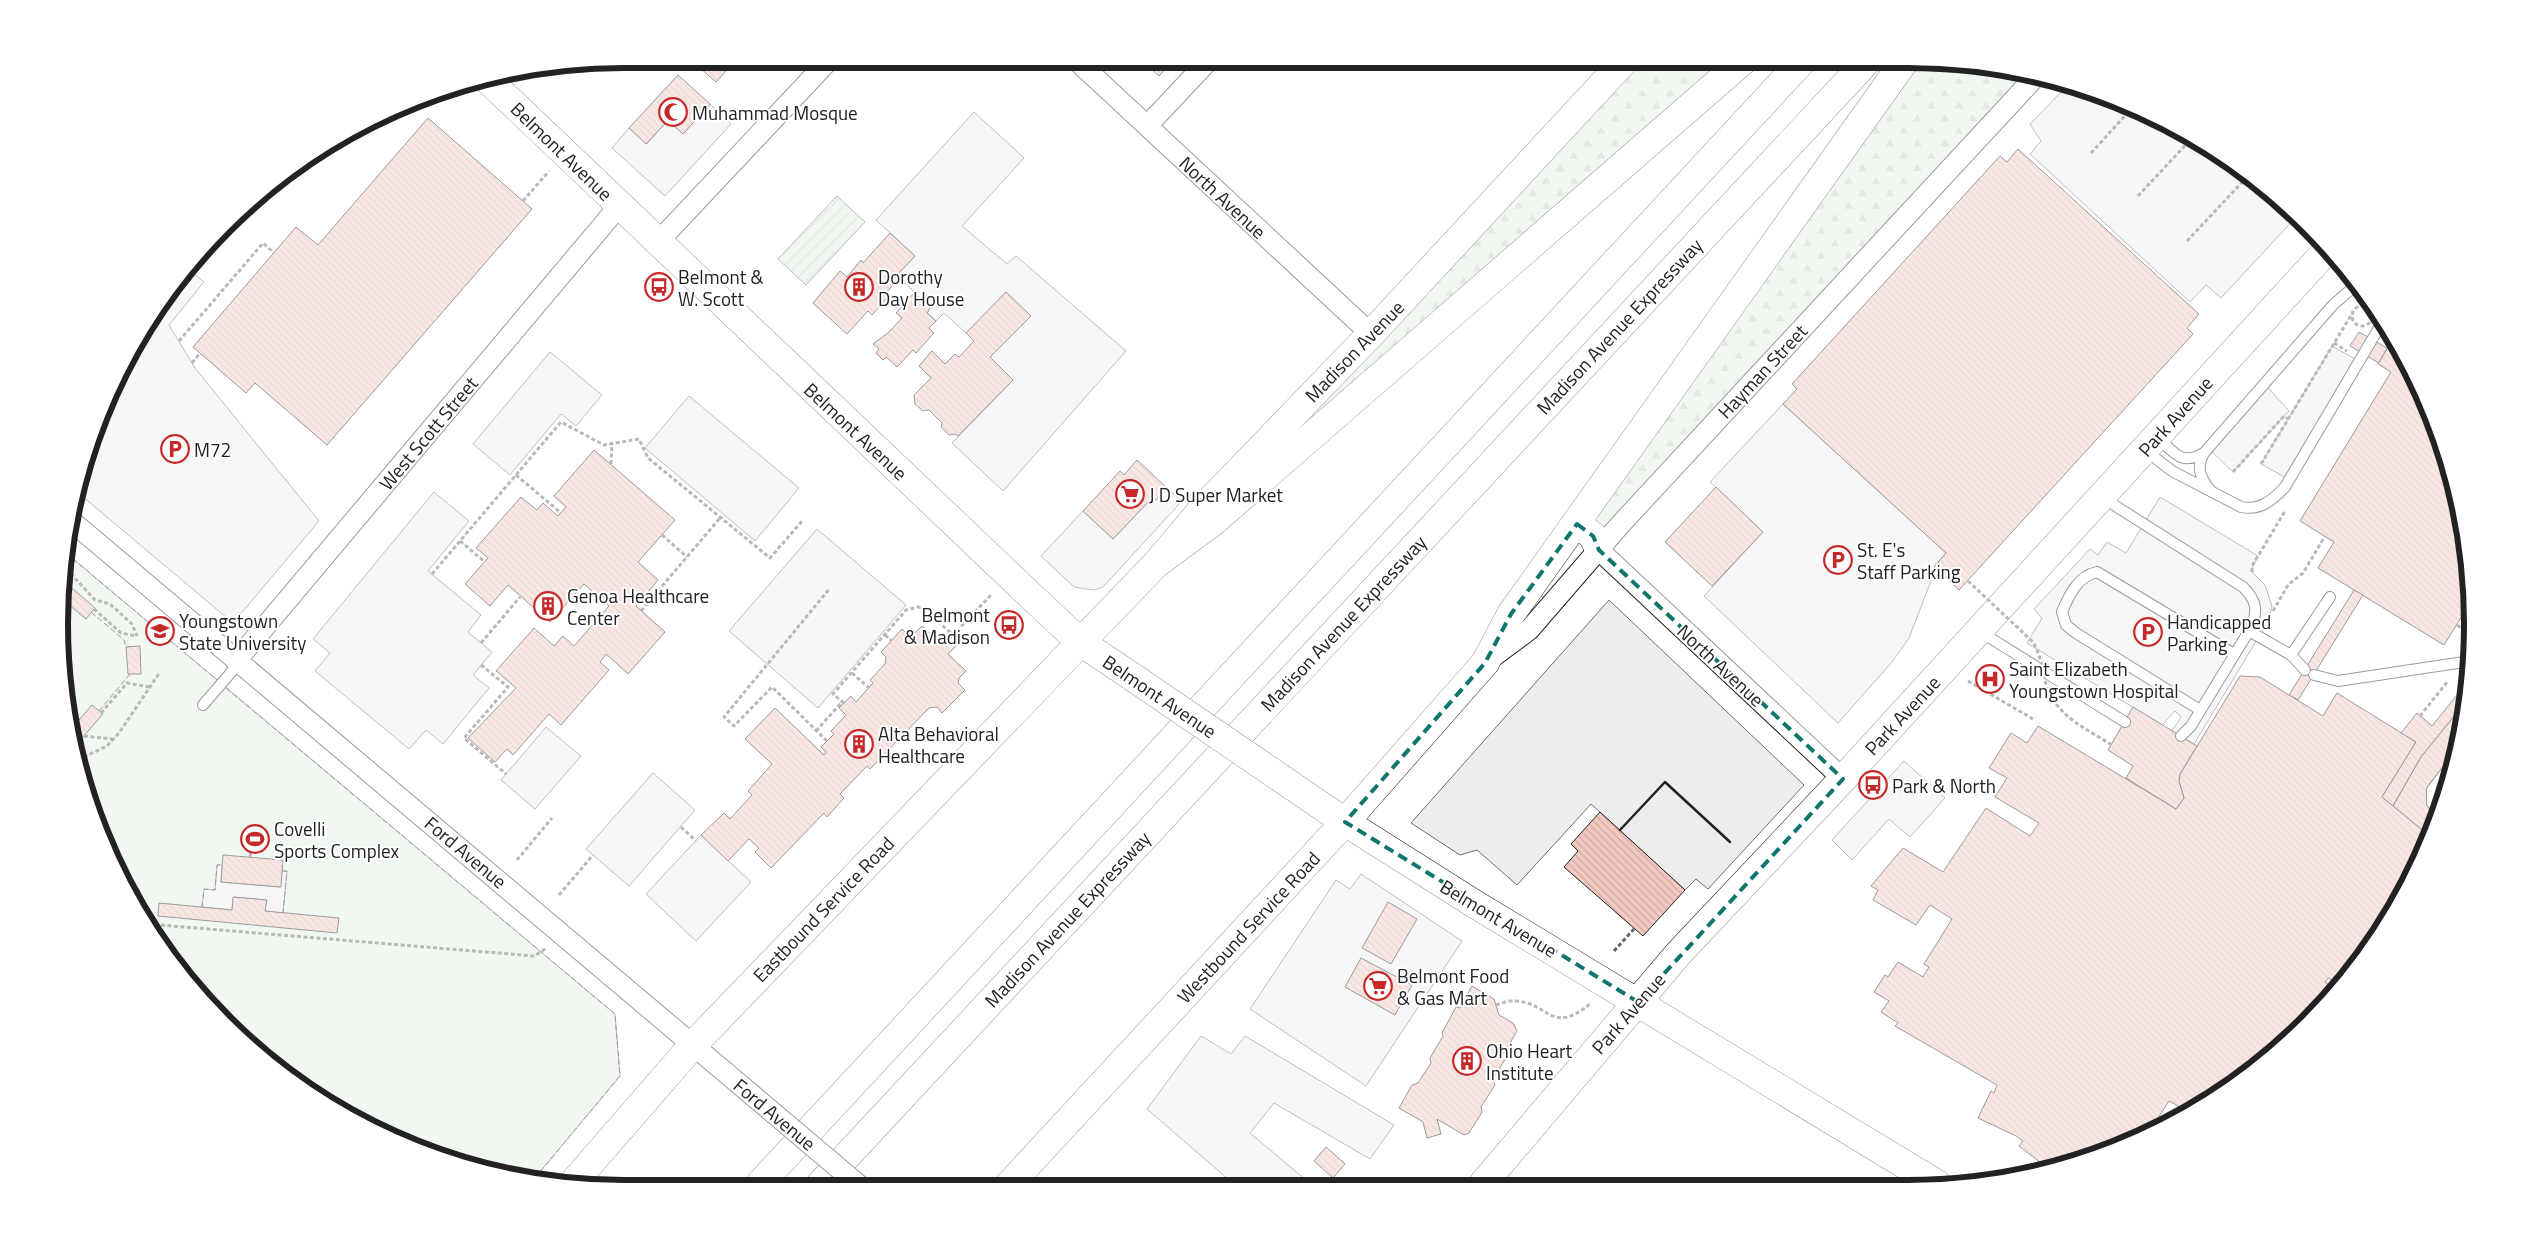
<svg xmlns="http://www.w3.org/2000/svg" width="2531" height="1247" viewBox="0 0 2531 1247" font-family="'Titillium Web',sans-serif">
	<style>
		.forest { fill: url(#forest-firs); stroke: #6f6f6f }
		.park { fill: #e0efe3; stroke: #6f6f6f }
		.garden { fill: url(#garden-furrows); stroke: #6f6f6f }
		.parking { fill: #ededed; stroke: #6f6f6f }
		.building { fill: url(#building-back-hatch); stroke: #222 }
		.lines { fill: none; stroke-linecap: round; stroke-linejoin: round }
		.lane-casing { stroke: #222; stroke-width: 12 }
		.street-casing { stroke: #222; stroke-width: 22 }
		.secondary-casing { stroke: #222; stroke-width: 29 }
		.highway-casing { stroke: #222; stroke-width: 29 }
		.path { stroke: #646464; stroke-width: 3; stroke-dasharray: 4 2.5; stroke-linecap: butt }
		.lane { stroke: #fff; stroke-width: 10 }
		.street { stroke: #fff; stroke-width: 20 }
		.secondary { stroke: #fff; stroke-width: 28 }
		.highway { stroke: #fff; stroke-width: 28 }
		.street-bridge-casing { stroke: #222; stroke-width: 22; stroke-linecap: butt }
		.secondary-bridge-casing { stroke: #222; stroke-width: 29; stroke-linecap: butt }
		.path-bridge { stroke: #646464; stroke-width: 3; stroke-dasharray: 4 2.5; stroke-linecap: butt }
		.street-bridge { stroke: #fff; stroke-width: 20 }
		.secondary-bridge { stroke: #fff; stroke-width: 28 }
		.fence { stroke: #222; stroke-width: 1; stroke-dasharray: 6 2.5; stroke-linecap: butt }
		.wall { stroke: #222; stroke-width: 2.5 }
		.marked { fill: none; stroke: #0f766e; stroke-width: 4; stroke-dasharray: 10 6; stroke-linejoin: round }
		.labels { text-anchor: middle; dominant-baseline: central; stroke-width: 4; stroke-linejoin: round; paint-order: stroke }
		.poi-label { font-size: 19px; fill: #222; stroke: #fff; text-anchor: start }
		.street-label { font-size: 19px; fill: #222; stroke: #fff }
		.rim { fill: none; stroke: #222; stroke-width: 6 }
	</style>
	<defs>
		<pattern id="forest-firs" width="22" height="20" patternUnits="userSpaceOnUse" patternTransform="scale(1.25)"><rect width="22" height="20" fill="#e0efe3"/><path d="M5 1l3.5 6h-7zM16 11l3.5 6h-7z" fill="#c0cdc2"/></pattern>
		<pattern id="garden-furrows" width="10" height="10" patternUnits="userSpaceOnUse" patternTransform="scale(1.25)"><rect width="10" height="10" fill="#e0efe3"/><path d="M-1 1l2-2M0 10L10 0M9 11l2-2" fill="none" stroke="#c0cdc2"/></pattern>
		<pattern id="building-back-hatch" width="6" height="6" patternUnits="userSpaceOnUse" patternTransform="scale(1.25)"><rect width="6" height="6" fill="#f3c9c0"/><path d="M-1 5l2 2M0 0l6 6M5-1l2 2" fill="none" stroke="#d0aca5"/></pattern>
	</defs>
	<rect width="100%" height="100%" fill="#fff"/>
	<g class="forest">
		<path d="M1626,59h119l-532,463z"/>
		<path d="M1906,59l112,11 19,5 -438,475 -22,-26z"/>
	</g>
	<path class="park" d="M66,553l549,461 5,62 -86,103 -21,-2 -106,-32 -97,-52 -86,-70 -49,-56 -58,-93 -28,-69 -25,-108 -5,-74z"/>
	<path class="garden" d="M837,196l28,26 -59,63 -28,-26z"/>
	<g class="parking">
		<path d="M2068,85l56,17 97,52 76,62 -76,82 -15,-13 -16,17 -160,-148 11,-13 -11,-17z"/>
		<path d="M710,104l21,20 -66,72 -53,-48 17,-20 18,16 21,-24 15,14z"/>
		<path d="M974,112l50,46 -62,68 45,38 9,-8 110,95 -123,140 -51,-48 61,-63 -23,-23 41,-41 -65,17 -22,-20 -8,8 -9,-8 3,-5 -33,-33 18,-19 -39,-36z"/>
		<path d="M187,268l17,14 -35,43 26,43 124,153 -86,102 -157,-132 26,-83 33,-67z"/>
		<path d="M2332,346l28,16 -70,118 -29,-16z"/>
		<path d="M550,352l52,43 -26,31 -15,-12 -51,61 -37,-31z"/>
		<path d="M2265,384l24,27 -56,61 -25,-24z"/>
		<path d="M689,396l110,92 -44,53 -110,-93z"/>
		<path d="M1783,404l163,149 -12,14 -3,14 -22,57 -17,24 -54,61 -134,-127 59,-64 -53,-50z"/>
		<path d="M1167,488l15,13 -79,86 -9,3 -20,-3 -33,-31 42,-45 30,28 37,-39 3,3z"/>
		<path d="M434,492l35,29 -41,50 53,44 -13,17 24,20 -19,23 16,13 -46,56 -17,-14 -17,19 -94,-78 15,-18 -17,-14z"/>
		<path d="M2160,497l98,59 -7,15 14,14 7,21 -3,14 -75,124 -22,-13 9,-14 -6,-6 -13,14 -135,-82 15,-25 -8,-9 56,-60 8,6 9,-13 19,11z"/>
		<path d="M817,529l89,76 -88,103 -89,-77z"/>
		<path d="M1609,600l195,185 -96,104 -12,-10 -11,11 -94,-86 -74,81 -40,-35 -17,5 -49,-32z"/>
		<path d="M546,727l35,29 -46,53 -34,-29z"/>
		<path d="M1904,761l41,37 -35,39 -21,-18 -37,41 -20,-20z"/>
		<path d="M653,773l42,37 -66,76 -43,-37z"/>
		<path d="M701,835l50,47 -55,59 -50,-47z"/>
		<path d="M217,865h5l-1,17 59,5 2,-16h5l-4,42 -18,-2 1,-11 -32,-3 -2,13 -30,-3 2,-18 11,1z"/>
		<path d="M1361,874l101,67 -96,145 -116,-77 86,-129 14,9z"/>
		<path d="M1201,1036l30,18 14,-18 149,89 -24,34 -96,-56 -24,30 63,53h-77l-89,-77z"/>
	</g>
	<g class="building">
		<path d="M690,59h47l-21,23z"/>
		<path d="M1140,59h35l-16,17z"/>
		<path d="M1318,59h32l-7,7 -8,-7 -8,8z"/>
		<path d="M678,75l32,29 -27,30 -15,-14 -22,24 -17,-16z"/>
		<path d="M428,118l104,91 -205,236 -72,-62 -9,10 -53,-46 103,-120 22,18z"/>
		<path d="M2018,149l181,165 -12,14 6,6 -234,256 -25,-23 12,-14 -163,-149 14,-15 -5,-5 208,-228 7,6z"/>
		<path d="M890,233l25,23 -18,19 2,3 -14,16 3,3 -16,18 -4,-4 -21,23 -34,-31 27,-32 7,6 14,-17 2,3z"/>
		<path d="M1006,292l25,24 -41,41 23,23 -55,56 -3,-2 -6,1 -8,-8 1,-4 -13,-13 -6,1 -8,-7 -1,-9 17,-17 -12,-12 13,-15 13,13 10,-10 4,3 15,-16 -8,-8z"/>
		<path d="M914,293l16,15 -3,5 9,8 -7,7 5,5 -18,20 -3,-3 -16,17 -11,-10 -3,3 -7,-7 3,-4 -6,-5 16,-12 13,-14 -6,-5z"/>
		<path d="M2359,332l28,16 -8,15 -29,-17z"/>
		<path d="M2393,339l19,36 -5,7 12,7 10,19 32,106 9,89 -26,42 -126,-77 16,-26 -34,-21 91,-149 -13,-8z"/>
		<path d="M594,450l81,70 -37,42 20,18 -22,26 29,26 -37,42 -22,-20 -6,8 9,8 -48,55 -12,-11 -36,41 -6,-6 -12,13 -27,-24 48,-50 -20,-17 38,-43 20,18 9,-10 11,10 35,-40 -25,-22 -34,38 -42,-37 -18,21 -25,-22 23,-26 -12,-10 45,-51 16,13 6,-7 15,13 8,-9 -12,-11z"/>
		<path d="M1137,460l30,28 -14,15 -3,-3 -37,39 -30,-28 37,-40 4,4z"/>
		<path d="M1716,487l47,45 -51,54 -47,-44z"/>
		<path d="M64,581l31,27 -9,11 -25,-21z"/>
		<path d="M2354,590l9,5 -65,105 -9,-5z"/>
		<path d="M922,626l18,17 6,-7 10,10 -8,8 18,17 -7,7 -1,5 7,7 -23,23 -5,-6 -8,1 -59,61 -3,-3 -27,28 4,4 -17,19 -3,-4 -53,55 -16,-16 4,-4 -10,-9 -21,22 -27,-26 23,-22 6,6 22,-24 -4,-4 24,-27 -27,-25 30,-31 49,47 2,-3 -5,-5 13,-13 -3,-3 15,-16 -7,-7 12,-12 5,6 17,-19 -3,-3 15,-16 1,-7 -5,-5 21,-23 4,4 8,1z"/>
		<path d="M140,646l1,28h-13l-2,-27z"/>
		<path d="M2240,676l20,1 63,39 14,-23 79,49 -34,55 48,39 -1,4 -73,127 -7,7 -5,-4 -8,12 -8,-4 -3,4 10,6 -83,83 -67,39 -16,-9 -13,20 5,3 -37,21 -79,21 -26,-20 4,-5 -7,-5 -38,-18 13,-27 3,2 3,-8 -102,-59 3,-3 -17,-11 8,-11 -15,-9 11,-17 3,2 10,-15 25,15 6,-10 -5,-3 28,-45 -22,-14 -14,20 -43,-25 5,-10 -7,-4 32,-38 40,24 43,-64 44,28 9,-13 -44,-26 12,-19 -18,-10 22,-35 16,10 11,-17 138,83 8,-11 -5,-17 1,-7z"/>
		<path d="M2466,684l-2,20 -43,53 -28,49 -11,-9 34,-55 -15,-9 16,-20 15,13z"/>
		<path d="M2464,704l-3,30 -31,102 -37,-30 28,-49z"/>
		<path d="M92,705l11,9 -28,32 -4,-17z"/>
		<path d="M2133,707l64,39 -17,28 -1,7 5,17 -8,11 -50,-31 7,-12 -25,-16z"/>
		<path d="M1600,812l85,78 -42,46 -79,-69 14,-16 -7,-7z"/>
		<path d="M223,855l60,5 -2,27 -60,-5z"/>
		<path d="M233,897l34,3 -2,11 74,7 -2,15 -179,-17 1,-13 73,7z"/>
		<path d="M1388,902l29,17 -26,45 -29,-16z"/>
		<path d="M1361,958l51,27 -17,30 -50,-28z"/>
		<path d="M1472,986l22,13 5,16 14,8 4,8 -13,22 2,5 -13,21 2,6 -14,22 1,5 -13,21 -5,2 -27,-16 4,15 -14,4 -4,-16 -24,-14 13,-23 6,-2 13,-20 -1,-5 13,-22 -1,-3 14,-26 4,1z"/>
		<path d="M1326,1147l19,17 -12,14 -19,-17z"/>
	</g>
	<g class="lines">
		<defs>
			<g id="lane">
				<path d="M2158,438c17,15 23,28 46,15l129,-148 16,-14 10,-3"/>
				<path d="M2145,450l27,21 69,36c19,4 32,-7 44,-20l98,-166"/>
				<path d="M2204,453c-8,15 -4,24 6,37"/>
				<path d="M2103,498l140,89c13,13 15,22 9,39l-61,100 -10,10"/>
				<path d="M1979,631l146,91"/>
				<path d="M2249,631l42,24 14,15"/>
				<path d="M2291,655l39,-58"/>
				<path d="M2314,675l24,6 126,-19 5,-5"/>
				<path d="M203,705l36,-42"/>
				<path d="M2200,710l-124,-77 -10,-8 -4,-13c7,-17 16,-36 35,-40l137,82"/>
				<path d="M2438,810l-6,-7v-13l20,-26"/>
			</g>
			<g id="street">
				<path d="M1075,59l296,275"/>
				<path d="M1147,126l63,-67"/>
				<path d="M657,243l173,-184"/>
				<path d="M69,519l682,575"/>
				<path d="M1599,550l244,229"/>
				<path d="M1490,659l39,-29 90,-104 418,-451"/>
				<path d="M236,661l383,-455"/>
			</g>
			<g id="secondary">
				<path d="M485,77l546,519 48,45 55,37"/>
				<path d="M1282,779l63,43 128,81 464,281"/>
				<path d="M573,1183l120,-138 463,-481 49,-58 166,-172 255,-275"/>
				<path d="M1482,1185l196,-231 165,-175 485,-530"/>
				<path d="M1007,1187l338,-365 140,-159"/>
			</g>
			<g id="highway">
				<path d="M1577,524l16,12 6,14"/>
				<path d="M1156,564l57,-42 532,-463"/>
				<path d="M1485,663l26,-49 395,-555"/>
				<path d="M756,1188l1048,-1129"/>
				<path d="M817,1188l1052,-1129"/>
			</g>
		</defs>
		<use href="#lane" class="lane-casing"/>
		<use href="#street" class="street-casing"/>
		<use href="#secondary" class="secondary-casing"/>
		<use href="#highway" class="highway-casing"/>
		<g class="path">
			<path d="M2091,153l42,-46"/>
			<path d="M2138,196l54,-58"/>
			<path d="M523,201l26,-30"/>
			<path d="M2187,241l61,-65"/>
			<circle cx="2362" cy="316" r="10"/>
			<path d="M179,341l84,-98 11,10"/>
			<path d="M2334,343l13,8"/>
			<path d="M192,363l8,-10"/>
			<path d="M611,464l1,-21"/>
			<path d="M2261,464l92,-152"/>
			<path d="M2233,472l51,-56 4,3"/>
			<path d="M516,475l45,38"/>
			<path d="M662,535l25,22"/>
			<path d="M460,541l25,21"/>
			<path d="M64,572l8,3 23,25 15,4 22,20 5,12"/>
			<path d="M2252,572v-6l33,-55"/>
			<path d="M432,574l129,-152 43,23 35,-6 9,19 122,100 33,-38"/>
			<path d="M94,609l27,24 15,3"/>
			<path d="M641,611l79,-93"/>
			<path d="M2273,611l15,-26 15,-12 22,-37"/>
			<path d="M2457,625l14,9"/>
			<path d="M885,635l6,5"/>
			<path d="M949,639l4,-4"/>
			<path d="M481,643l39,-46"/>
			<path d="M481,665l27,22 -44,51 42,36"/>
			<path d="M852,673l17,15"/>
			<path d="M1968,681l65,38"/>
			<path d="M844,703l-11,-9 73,-84 12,-3 6,2 29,26 38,-40"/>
			<path d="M101,713l26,-30 23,4"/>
			<path d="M2420,716l28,-35"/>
			<path d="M816,731l26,-29"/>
			<path d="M84,736l28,3"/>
			<path d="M827,741l-55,-54 -38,39 -10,-9 106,-129"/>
			<path d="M78,760l29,-14 12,-13 41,-61"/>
			<path d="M681,827l15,14"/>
			<path d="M250,857l3,-19"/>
			<path d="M517,860l35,-42"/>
			<path d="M559,895l34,-40"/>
			<path d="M148,924l386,32 13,-8"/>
			<path d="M1614,951l20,-22"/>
			<path d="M1496,1005c6,-2 13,-5 19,-4 34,1 35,35 75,3"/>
		</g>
		<use href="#lane" class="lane"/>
		<use href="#street" class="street"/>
		<use href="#secondary" class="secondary"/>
		<use href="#highway" class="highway"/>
		<defs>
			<path id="street-bridge" d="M751,1094l110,93"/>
			<path id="secondary-bridge" d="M1134,678l148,101"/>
		</defs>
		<use href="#street-bridge" class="street-bridge-casing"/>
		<use href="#secondary-bridge" class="secondary-bridge-casing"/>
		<path class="path-bridge" d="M1968,581l65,61c9,15 9,32 15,48 11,27 40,40 64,55"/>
		<use href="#street-bridge" class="street-bridge"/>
		<use href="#secondary-bridge" class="secondary-bridge"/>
		<g class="fence">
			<path d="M66,553l151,127"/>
			<path d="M91,612l33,28 2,7 3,-1"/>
			<path d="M226,688l389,326 5,62 -86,103"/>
			<path d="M99,711l31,-37"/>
			<path d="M282,871h5l-4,42"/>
			<path d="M202,907l2,-18 11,1 2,-25h5"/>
			<path d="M1524,1185l2,-2 3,2"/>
		</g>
		<path class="wall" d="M1620,830l45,-48 65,60"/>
	</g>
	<path d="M0 0H2531V1247H0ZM1577,524l16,12 6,14 244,229 -205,223 -293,-180 140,-159 26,-49z" fill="#fff" fill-opacity=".55" fill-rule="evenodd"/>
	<path class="marked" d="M1577,524l16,12 6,14 244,229 -205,223 -293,-180 140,-159 26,-49z"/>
	<defs>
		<symbol id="mosque-ring" viewBox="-11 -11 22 22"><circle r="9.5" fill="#fff" stroke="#c62828" stroke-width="1.5"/><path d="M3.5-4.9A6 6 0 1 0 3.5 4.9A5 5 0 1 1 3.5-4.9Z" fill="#c62828"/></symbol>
		<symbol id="bus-ring" viewBox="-11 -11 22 22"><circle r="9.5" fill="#fff" stroke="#c62828" stroke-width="1.5"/><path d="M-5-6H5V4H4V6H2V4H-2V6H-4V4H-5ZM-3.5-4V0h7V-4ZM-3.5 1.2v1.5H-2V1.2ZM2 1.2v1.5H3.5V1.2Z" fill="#c62828"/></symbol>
		<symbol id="building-ring" viewBox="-11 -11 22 22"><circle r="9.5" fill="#fff" stroke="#c62828" stroke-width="1.5"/><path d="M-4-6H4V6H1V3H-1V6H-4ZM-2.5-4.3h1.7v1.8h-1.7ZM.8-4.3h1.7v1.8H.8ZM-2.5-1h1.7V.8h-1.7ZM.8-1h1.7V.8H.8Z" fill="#c62828"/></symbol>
		<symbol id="parking-ring" viewBox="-11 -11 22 22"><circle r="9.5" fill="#fff" stroke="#c62828" stroke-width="1.5"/><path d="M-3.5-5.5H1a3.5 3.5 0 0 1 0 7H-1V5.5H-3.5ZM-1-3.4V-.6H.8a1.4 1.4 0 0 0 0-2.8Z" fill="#c62828"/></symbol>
		<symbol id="supermarket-ring" viewBox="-11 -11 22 22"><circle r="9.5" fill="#fff" stroke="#c62828" stroke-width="1.5"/><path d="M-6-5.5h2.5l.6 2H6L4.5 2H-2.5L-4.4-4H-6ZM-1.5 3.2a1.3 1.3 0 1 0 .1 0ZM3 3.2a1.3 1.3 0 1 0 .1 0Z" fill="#c62828"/></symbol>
		<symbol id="university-ring" viewBox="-11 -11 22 22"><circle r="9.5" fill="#fff" stroke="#c62828" stroke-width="1.5"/><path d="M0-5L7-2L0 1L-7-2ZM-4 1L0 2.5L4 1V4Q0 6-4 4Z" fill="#c62828"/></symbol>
		<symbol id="hospital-ring" viewBox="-11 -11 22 22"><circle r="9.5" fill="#fff" stroke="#c62828" stroke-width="1.5"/><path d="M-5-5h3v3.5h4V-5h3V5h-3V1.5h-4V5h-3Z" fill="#c62828"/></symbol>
		<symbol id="stadium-ring" viewBox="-11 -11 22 22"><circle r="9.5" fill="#fff" stroke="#c62828" stroke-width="1.5"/><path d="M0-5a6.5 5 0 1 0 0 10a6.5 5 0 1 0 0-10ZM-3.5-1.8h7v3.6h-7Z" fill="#c62828"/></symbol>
	</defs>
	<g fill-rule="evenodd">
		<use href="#mosque-ring" x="657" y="96" width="32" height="32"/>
		<use href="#bus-ring" x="643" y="271" width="32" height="32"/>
		<use href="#building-ring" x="843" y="271" width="32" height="32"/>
		<use href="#parking-ring" x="159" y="433" width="32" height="32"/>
		<use href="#supermarket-ring" x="1114" y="478" width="32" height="32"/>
		<use href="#parking-ring" x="1822" y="544" width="32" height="32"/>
		<use href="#building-ring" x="532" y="590" width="32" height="32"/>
		<use href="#bus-ring" x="993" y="609" width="32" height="32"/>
		<use href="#university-ring" x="144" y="615" width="32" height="32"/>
		<use href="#parking-ring" x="2132" y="616" width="32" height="32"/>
		<use href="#hospital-ring" x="1974" y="663" width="32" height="32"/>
		<use href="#building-ring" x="843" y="728" width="32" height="32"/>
		<use href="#bus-ring" x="1857" y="769" width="32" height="32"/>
		<use href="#stadium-ring" x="239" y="823" width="32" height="32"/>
		<use href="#supermarket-ring" x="1362" y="970" width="32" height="32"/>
		<use href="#building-ring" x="1451" y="1045" width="32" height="32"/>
	</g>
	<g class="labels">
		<g class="poi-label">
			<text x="692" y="112">Muhammad Mosque</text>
			<text x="678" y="276">Belmont &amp;<tspan x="678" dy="22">W. Scott</tspan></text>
			<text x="878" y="276">Dorothy<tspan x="878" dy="22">Day House</tspan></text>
			<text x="194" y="449">M72</text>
			<text x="1149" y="494">J D Super Market</text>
			<text x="1857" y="549">St. E's<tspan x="1857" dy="22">Staff Parking</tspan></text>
			<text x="567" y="595">Genoa Healthcare<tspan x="567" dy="22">Center</tspan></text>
			<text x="990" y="614" text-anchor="end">Belmont<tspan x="990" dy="22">&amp; Madison</tspan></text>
			<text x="179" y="620">Youngstown<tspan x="179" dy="22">State University</tspan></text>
			<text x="2167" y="621">Handicapped<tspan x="2167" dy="22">Parking</tspan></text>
			<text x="2009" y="668">Saint Elizabeth<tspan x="2009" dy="22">Youngstown Hospital</tspan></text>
			<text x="878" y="733">Alta Behavioral<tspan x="878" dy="22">Healthcare</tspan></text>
			<text x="1892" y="785">Park &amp; North</text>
			<text x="274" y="828">Covelli<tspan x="274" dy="22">Sports Complex</tspan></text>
			<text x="1397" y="975">Belmont Food<tspan x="1397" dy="22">&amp; Gas Mart</tspan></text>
			<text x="1486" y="1050">Ohio Heart<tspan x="1486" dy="22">Institute</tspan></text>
		</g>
		<g class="street-label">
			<text transform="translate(562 151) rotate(44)">Belmont Avenue</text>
			<text transform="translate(1223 197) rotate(43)">North Avenue</text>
			<text transform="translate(1619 326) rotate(-47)">Madison Avenue Expressway</text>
			<text transform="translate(1354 351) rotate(-46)">Madison Avenue</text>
			<text transform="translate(1762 371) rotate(-47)">Hayman Street</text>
			<text transform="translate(2175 416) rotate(-48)">Park Avenue</text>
			<text transform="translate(856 431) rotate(43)">Belmont Avenue</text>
			<text transform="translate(428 433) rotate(-50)">West Scott Street</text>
			<text transform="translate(1343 623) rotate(-47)">Madison Avenue Expressway</text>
			<text transform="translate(1721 665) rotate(43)">North Avenue</text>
			<text transform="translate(1160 696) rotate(34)">Belmont Avenue</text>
			<text transform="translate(1902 715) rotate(-47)">Park Avenue</text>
			<text transform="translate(466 852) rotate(40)">Ford Avenue</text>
			<text transform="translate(823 909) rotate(-46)">Eastbound Service Road</text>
			<text transform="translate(1499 918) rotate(31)">Belmont Avenue</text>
			<text transform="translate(1067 919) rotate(-47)">Madison Avenue Expressway</text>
			<text transform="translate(1248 927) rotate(-47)">Westbound Service Road</text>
			<text transform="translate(1628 1013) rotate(-49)">Park Avenue</text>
			<text transform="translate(775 1114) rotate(40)">Ford Avenue</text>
		</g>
	</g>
	<path d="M0 0H2531V1247H0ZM624 68H1908A556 556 0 0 1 2464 624V624A556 556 0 0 1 1908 1180H624A556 556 0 0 1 68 624V624A556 556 0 0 1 624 68Z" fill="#fff" fill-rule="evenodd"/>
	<path class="rim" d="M624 68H1908A556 556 0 0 1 2464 624V624A556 556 0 0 1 1908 1180H624A556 556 0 0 1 68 624V624A556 556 0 0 1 624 68Z"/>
</svg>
